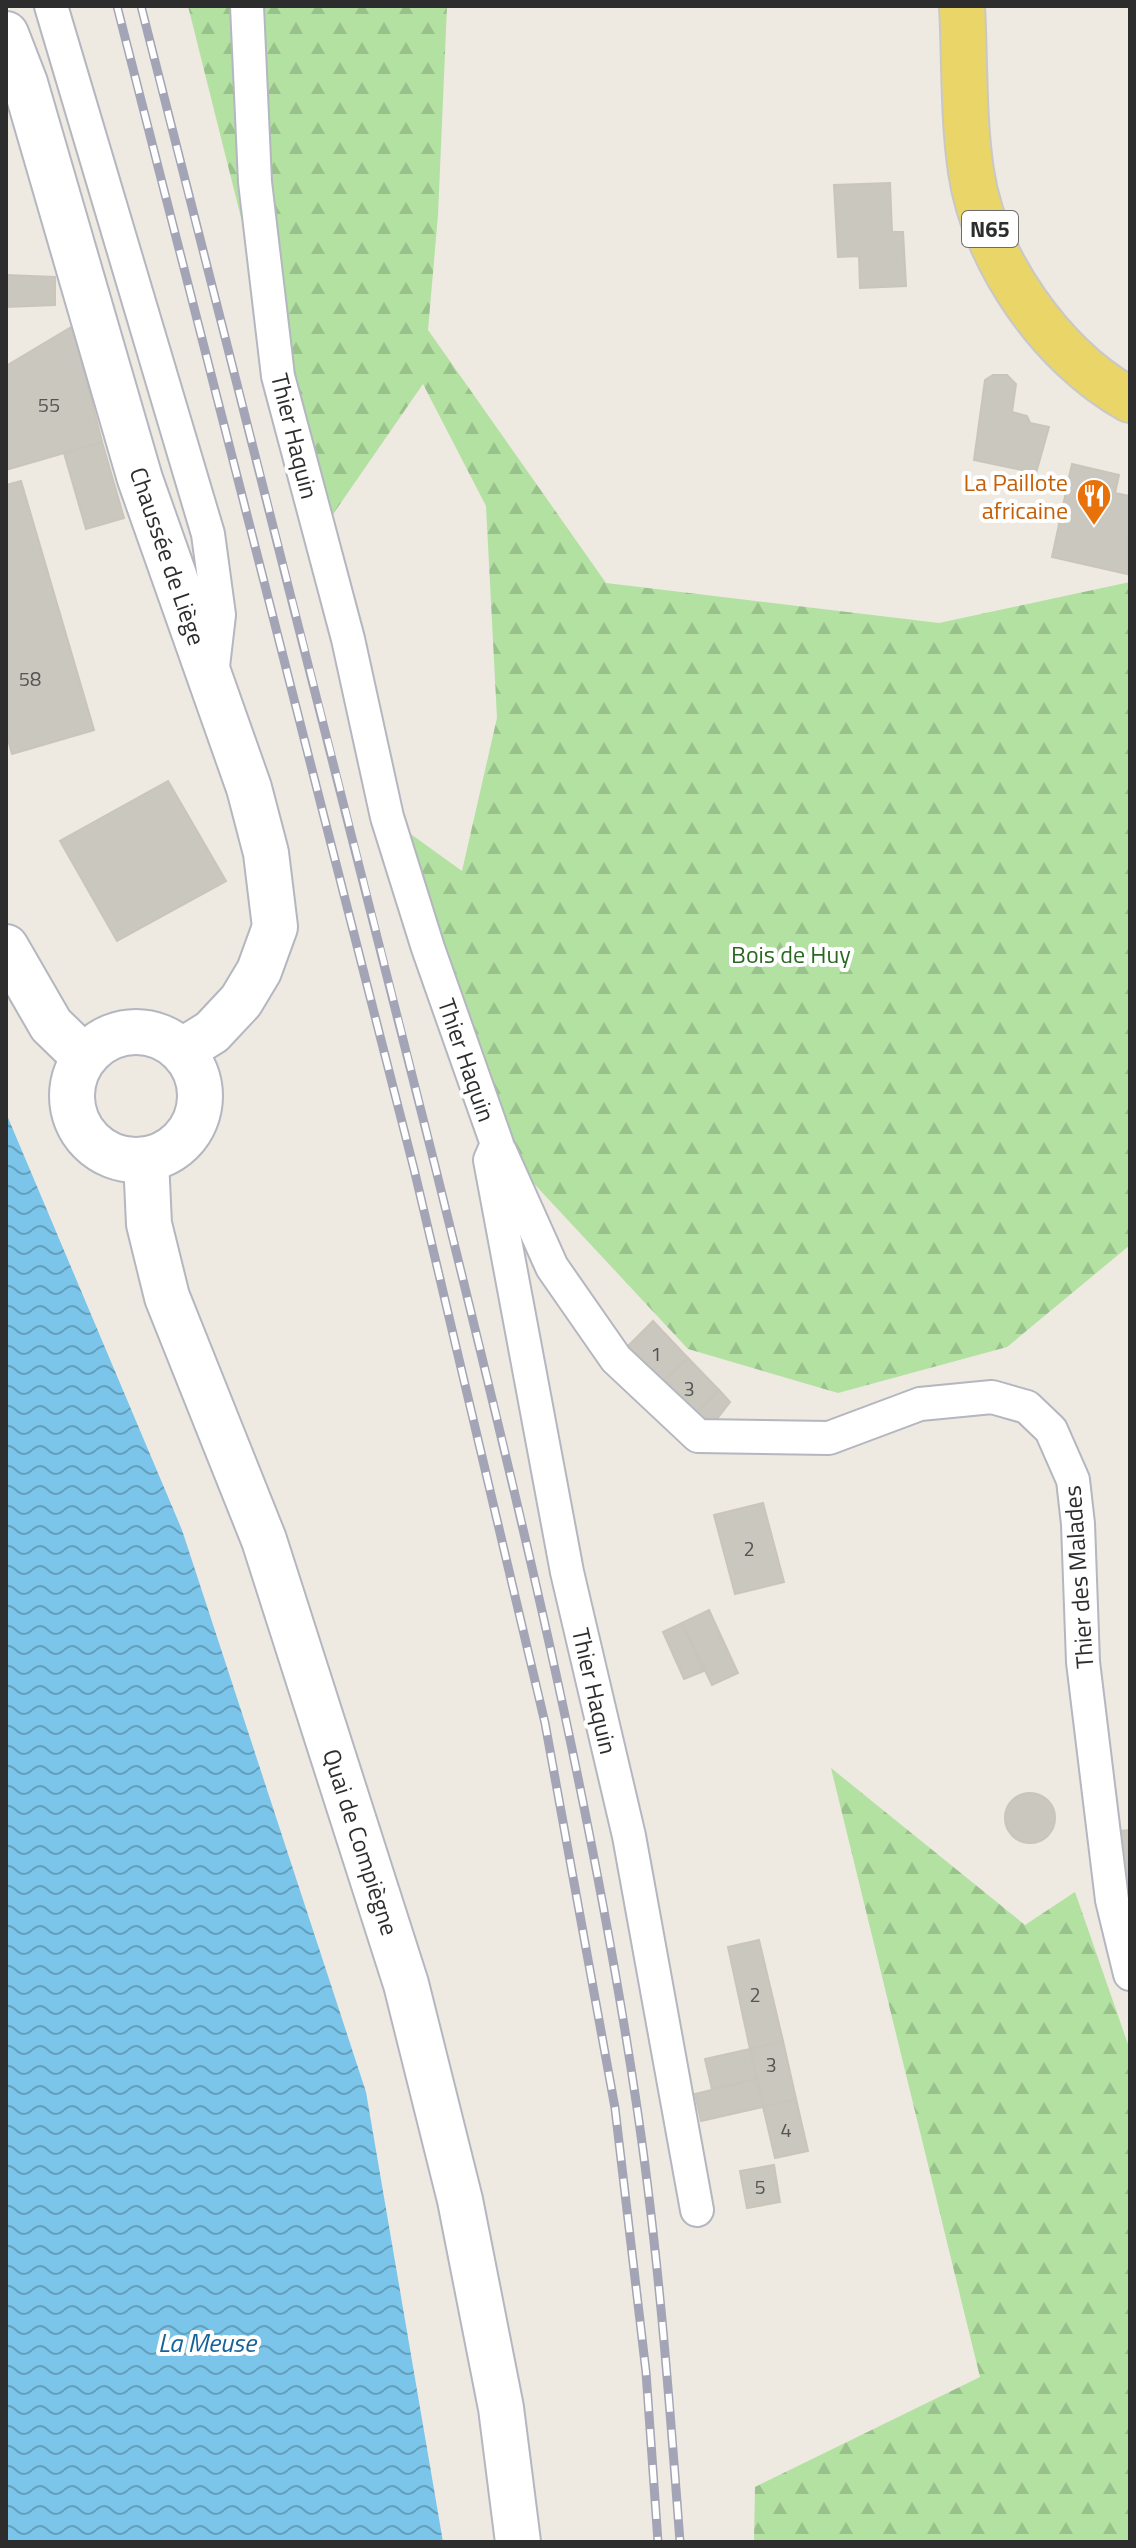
<svg xmlns="http://www.w3.org/2000/svg" width="1136" height="2548" viewBox="0 0 1136 2548" font-family="'Titillium Web',sans-serif">
	<style>
		.forest { fill: url(#forest-firs) }
		.water { fill: url(#water-waves) }
		.building { fill: #cac7bf; stroke: #cac5ba; stroke-width: 2 }
		.lines { fill: none; stroke-linecap: round; stroke-linejoin: round }
		.street-casing { stroke: #b4b6c0; stroke-width: 36 }
		.secondary-casing { stroke: #b4b6c0; stroke-width: 48 }
		.primary-casing { stroke: #c8c8c8; stroke-width: 48 }
		.street { stroke: #fff; stroke-width: 32 }
		.secondary { stroke: #fff; stroke-width: 44 }
		.primary { stroke: #ead569; stroke-width: 44 }
		.rail-casing { stroke: #a3a5b6; stroke-width: 9 }
		.rail { stroke: #fff; stroke-width: 6; stroke-dasharray: 18; stroke-linecap: butt }
		.labels { text-anchor: middle; dominant-baseline: central; stroke-width: 8; stroke-linejoin: round; paint-order: stroke }
		.number-label { font-size: 20px; fill: #545452 }
		.shield { fill: #fff; stroke: #6c6c6c; stroke-width: 2 }
		.shield-label { font-size: 22px; font-weight: bold; fill: #2d2d2d }
		.street-label { font-size: 24px; fill: #2d2d2d; stroke: #fff }
		.food-label { font-size: 24px; fill: #c56008; stroke: #fff; text-anchor: end }
		.park-label { font-size: 24px; fill: #29691f; stroke: #fff }
		.water-label { font-size: 26px; font-style: italic; fill: #15639a; stroke: #fff }
	</style>
	<defs>
		<pattern id="forest-firs" width="22" height="20" patternUnits="userSpaceOnUse" patternTransform="scale(2)"><rect width="22" height="20" fill="#b2e1a1"/><path d="M5 1l3.5 6h-7zM16 11l3.5 6h-7z" fill="#99c18b"/></pattern>
		<pattern id="water-waves" width="16" height="10" patternUnits="userSpaceOnUse" patternTransform="scale(2)"><rect width="16" height="10" fill="#7ac5e9"/><path d="M0 5q4-4 8 0t8 0" fill="none" stroke="#64a0bd"/></pattern>
	</defs>
	<rect width="100%" height="100%" fill="#eee9e1"/>
	<g class="forest">
		<path d="M188,6h259l-9,209 -10,115 178,253 333,40 191,-41v663l-123,102 -169,46 -150,-44 -191,-205 -110,-327 75,54 35,-153 -11,-212 -63,-122 -103,149z"/>
		<path d="M831,1768l194,157 50,-33 55,158v492h-376l1,-55 225,-110z"/>
	</g>
	<path class="water" d="M6,1113l176,417 184,562 77,450h-437z"/>
	<g class="building">
		<path d="M890,183l2,49h11l3,54 -46,2 -1,-32 -21,1 -4,-72z"/>
		<path d="M6,275l49,2v28l-49,2z"/>
		<path d="M73,326l29,116 -96,28v-104z"/>
		<path d="M993,375h14l9,9 -4,28 15,4 3,7 19,4 -13,46 -62,-13 11,-80z"/>
		<path d="M102,442l22,76 -38,11 -22,-76z"/>
		<path d="M1072,464l47,11 -4,18 15,3 -3,78 -75,-17z"/>
		<path d="M21,481l73,249 -82,24 -6,-22v-247z"/>
		<path d="M168,781l58,100 -109,60 -57,-100z"/>
		<path d="M653,1321l35,37 -29,27 -34,-36z"/>
		<path d="M688,1358l31,32 -25,25 -35,-30z"/>
		<path d="M719,1390l11,12 -17,22 -19,-9z"/>
		<path d="M763,1503l21,79 -49,12 -21,-79z"/>
		<path d="M709,1610l29,63 -26,12 -30,-62z"/>
		<path d="M682,1623l22,48 -20,8 -21,-47z"/>
		<circle cx="1030" cy="1818" r="25"/>
		<path d="M1130,1830v91l-10,-90z"/>
		<path d="M759,1940l24,101 -33,8 -22,-102z"/>
		<path d="M783,2041l13,58 -33,8 -13,-58z"/>
		<path d="M750,2049l7,30 -45,10 -7,-30z"/>
		<path d="M757,2079l6,28 -62,14 -6,-27z"/>
		<path d="M796,2099l12,52 -33,7 -12,-51z"/>
		<path d="M774,2165l6,37 -33,6 -7,-37z"/>
	</g>
	<g class="lines">
		<defs>
			<g id="street">
				<path d="M51,6l157,528 11,81 -7,60"/>
				<path d="M247,6l8,176 23,194 70,263 39,178 41,131 69,196 -7,16 77,412 62,264 68,374"/>
				<path d="M500,1151l52,116 64,92 82,77 131,2 91,-34 72,-7 35,10 24,23 22,50 5,44 5,138 29,238 18,74"/>
			</g>
			<g id="secondary">
				<path d="M6,34l19,49 115,396 109,309 17,65 9,74 -16,44 -18,30 -29,31 -29,18"/>
				<path d="M6,947l45,78 33,32"/>
				<circle cx="136" cy="1096" r="64"/>
				<path d="M146,1160l3,64 18,73 97,243 142,444 54,216 41,208 17,134"/>
			</g>
			<path id="primary" d="M962,6c3,54 1,111 9,165 13,89 81,186 159,229"/>
		</defs>
		<use href="#street" class="street-casing"/>
		<use href="#secondary" class="secondary-casing"/>
		<use href="#primary" class="primary-casing"/>
		<use href="#street" class="street"/>
		<use href="#secondary" class="secondary"/>
		<use href="#primary" class="primary"/>
		<defs>
			<g id="rail">
				<path d="M117,6l297,1163 131,554 70,385 31,264 12,170"/>
				<path d="M141,6c98,388 198,775 295,1164 76,308 153,616 200,931 22,146 33,294 44,441"/>
			</g>
		</defs>
		<use href="#rail" class="rail-casing"/>
		<use href="#rail" class="rail"/>
	</g>
	<defs>
		<symbol id="restaurant-pin" viewBox="-11 -11 22 30"><path d="M0 17L-7.5 6A9.5 9.5 0 1 1 7.5 6Z" fill="#e8710a" stroke="#fff"/><path d="M-5-6h1v4h1v-4h1v4h1v-4h1v5L-1.5 .5V6h-2V.5L-5-1ZM5-6V6H3V1.5H1.5Q1.5-4 5-6Z" fill="#fff"/></symbol>
	</defs>
	<g fill-rule="evenodd">
		<use href="#restaurant-pin" x="1074" y="476" width="40" height="54"/>
	</g>
	<g class="labels">
		<g class="number-label">
			<text x="49" y="404">55</text>
			<text x="30" y="678">58</text>
			<text x="656" y="1353">1</text>
			<text x="689" y="1388">3</text>
			<text x="749" y="1548">2</text>
			<text x="755" y="1994">2</text>
			<text x="771" y="2064">3</text>
			<text x="786" y="2129">4</text>
			<text x="760" y="2186">5</text>
		</g>
		<rect class="shield" x="962" y="211" width="56" height="36" rx="6"/>
		<g class="shield-label">
			<text x="990" y="229">N65</text>
		</g>
		<g class="street-label">
			<text transform="translate(295 436) rotate(76)">Thier Haquin</text>
			<text transform="translate(168 556) rotate(71)">Chaussée de Liège</text>
			<text transform="translate(467 1060) rotate(71)">Thier Haquin</text>
			<text transform="translate(1078 1577) rotate(-94)">Thier des Malades</text>
			<text transform="translate(595 1691) rotate(77)">Thier Haquin</text>
			<text transform="translate(361 1842) rotate(72)">Quai de Compiègne</text>
		</g>
		<g class="food-label">
			<text x="1068" y="482">La Paillote<tspan x="1068" dy="28">africaine</tspan></text>
		</g>
		<g class="park-label">
			<text x="791" y="954">Bois de Huy</text>
		</g>
		<g class="water-label">
			<text x="207" y="2342">La Meuse</text>
		</g>
	</g>
	<rect width="1136" height="2548" fill="none" stroke="#2d2d2d" stroke-width="16"/>
</svg>
